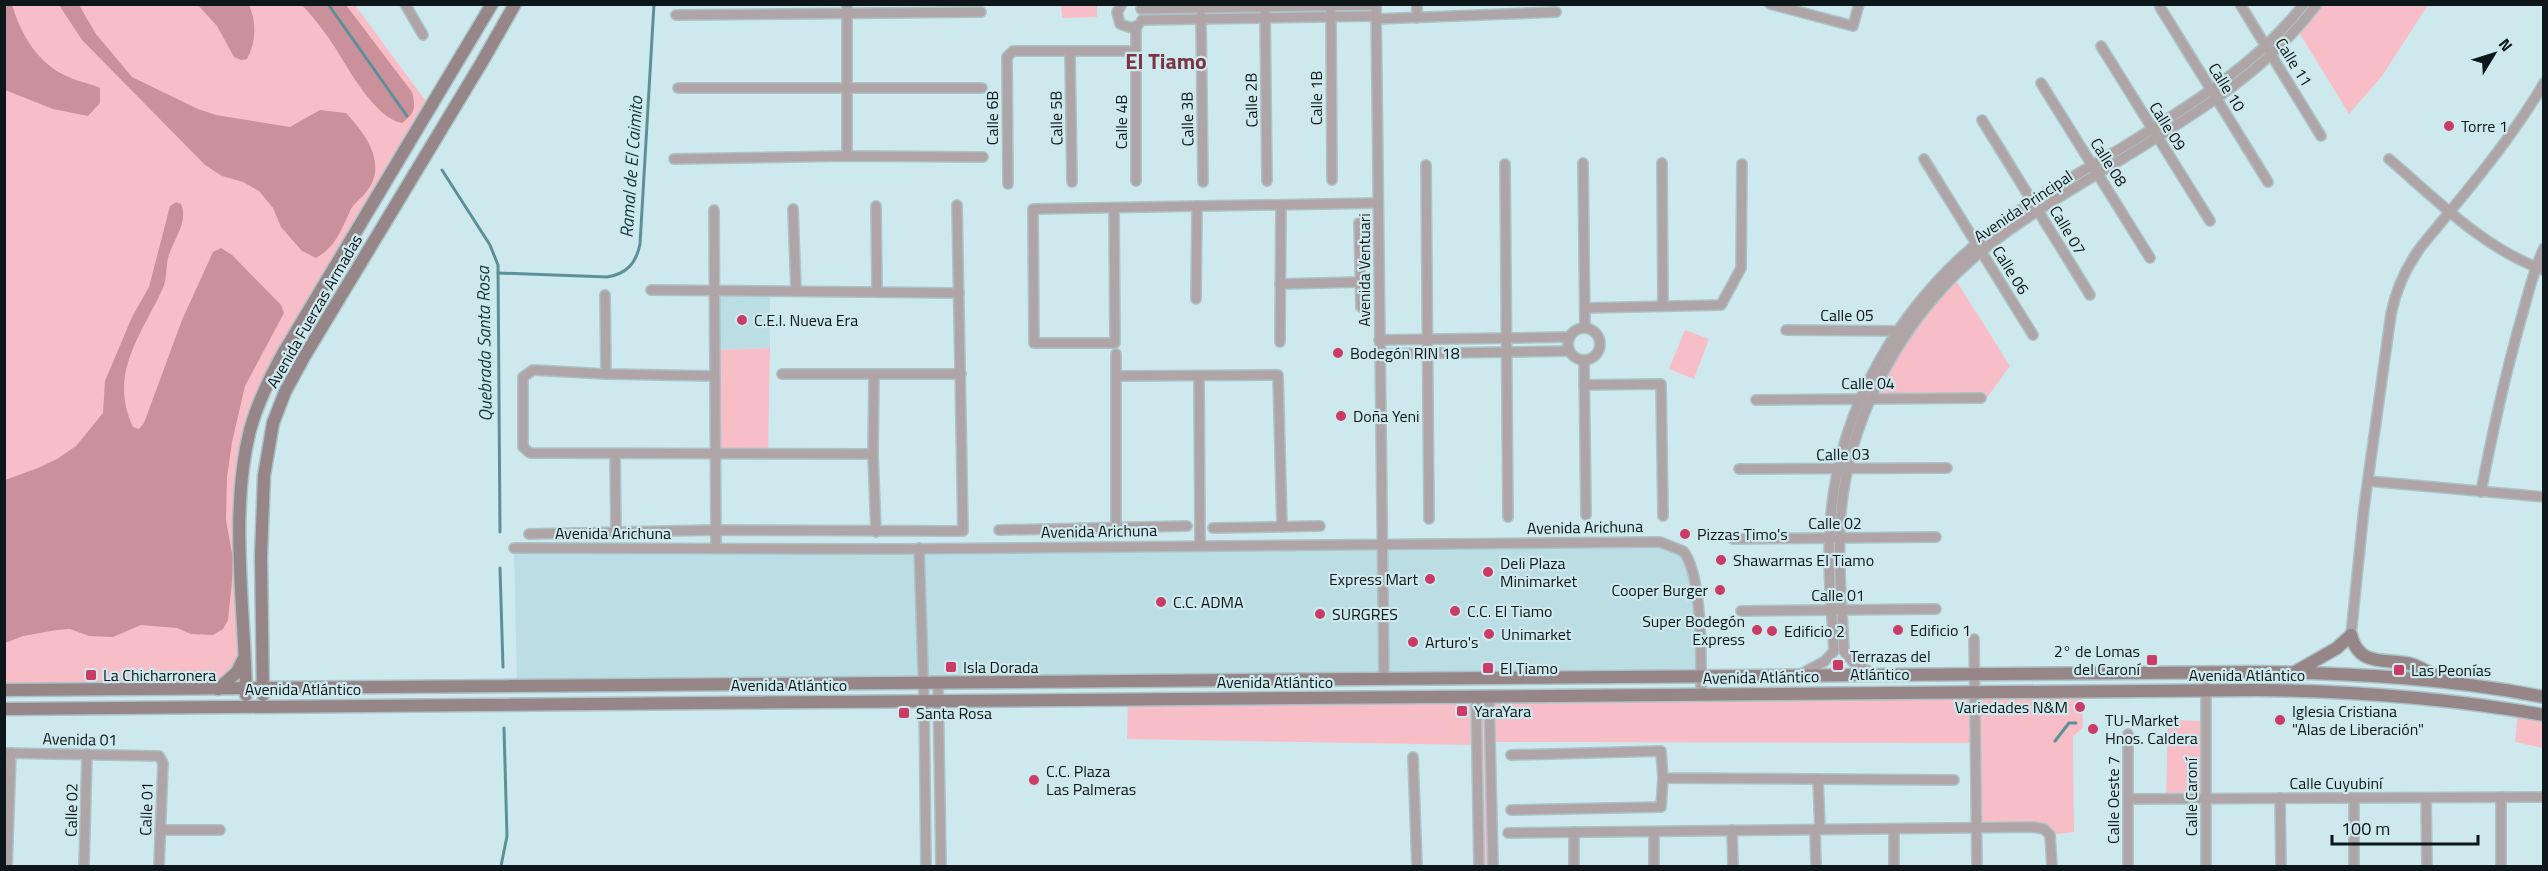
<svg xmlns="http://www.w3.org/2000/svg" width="2548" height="871" viewBox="0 0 2548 871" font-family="'Titillium Web',sans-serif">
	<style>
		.built { fill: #badee4 }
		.green { fill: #f8bec8 }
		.forest { fill: #cb919b }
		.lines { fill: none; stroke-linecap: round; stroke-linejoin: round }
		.stream { stroke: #5b9098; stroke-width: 3 }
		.street-casing { stroke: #abc3c7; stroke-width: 12 }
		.secondary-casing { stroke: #abc3c7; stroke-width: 15 }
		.street { stroke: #afa4a6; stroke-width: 9 }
		.secondary { stroke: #968688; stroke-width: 12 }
		.poi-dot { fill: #ca3b65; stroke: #cee9ed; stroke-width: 2 }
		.labels { text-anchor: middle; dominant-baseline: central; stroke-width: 4.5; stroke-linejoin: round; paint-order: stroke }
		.street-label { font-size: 16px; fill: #0d1618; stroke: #cee9ed }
		.poi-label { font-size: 16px; fill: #0d1618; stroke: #cee9ed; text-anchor: start }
		.water-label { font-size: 18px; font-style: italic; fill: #14373c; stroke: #cee9ed }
		.district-label { font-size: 22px; font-weight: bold; fill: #7a3444; stroke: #cee9ed }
	</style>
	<rect width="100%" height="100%" fill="#cee9ed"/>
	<g class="built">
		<path d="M714,290l56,1v57l-56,2z"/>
		<path d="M1671,545l19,18 11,113 -1184,10 -3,-138z"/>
	</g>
	<g class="green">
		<path d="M4,5h351l76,103 -162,270 -25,83v195l-18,27 -221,7z"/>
		<path d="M1061,5h36v12l-35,1z"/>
		<path d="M2317,5h111l-46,71 -33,38 -52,-85z"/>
		<path d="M1954,277l56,89 -24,33 -115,-1 20,-38z"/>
		<path d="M1685,330l24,9 -15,40 -25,-10z"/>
		<path d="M770,348l-2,106h-53l-1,-104z"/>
		<path d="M2082,692l1,35 -10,10 1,95 -24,3 -2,-3 -71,-4 -2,-85 -484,-1 2,124h-14l-2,-121 -350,-6 1,-40z"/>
		<path d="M2518,711l25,4v33l-28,-6z"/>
		<path d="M2168,720l38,1v77h-40z"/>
	</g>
	<g class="forest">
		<path d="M4,5h8c9,29 26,60 57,72 10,5 21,6 31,11v15l-12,13 -35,-7 -48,-19z"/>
		<path d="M59,5h20l17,29 36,43 66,32 18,6 74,12 30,-17 26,3c19,20 42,51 21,78 -5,7 -12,11 -16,18 -9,19 -15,38 -35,49l-14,-7 -21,-24 -8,-19 -14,-17 -16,-9 -21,-6 -17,-11 -123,-125z"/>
		<path d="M198,5h51c8,18 7,37 -2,54l-6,1 -7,-3 -17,-31z"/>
		<path d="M302,5h44l66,87c4,16 3,21 -10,31 -26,-4 -53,-53 -66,-74 -10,-16 -22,-31 -34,-44z"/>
		<path d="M176,202l5,2c7,17 -5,32 -11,48 -5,11 -2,25 -7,36 -22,48 -55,85 -30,139l6,2 5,-6 38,-103 31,-68 8,-4 11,7 49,50 3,8 -39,73 -13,56 -5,35 -1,43 7,39 -1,22 -4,39 -5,9 -10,6 -22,-1 -14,-6 -36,-3 -28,12 -24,-1 -19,-7 -13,1 -34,6 -18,7v-163l33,-12 19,-9 19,-13 27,-33 2,-32 27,-64 17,-30 21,-81z"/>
	</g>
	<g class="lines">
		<g class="stream">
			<path d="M328,4l79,112"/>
			<path d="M442,170l48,75 8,20 2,267"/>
			<path d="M498,273l109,4c19,-3 29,-13 33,-33l14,-240"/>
			<path d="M500,568l3,99"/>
			<path d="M2055,741l14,-18h7"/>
			<path d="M501,866l6,-30 -3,-108"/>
		</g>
		<defs>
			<g id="street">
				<path d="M405,4l18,31"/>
				<path d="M1122,4l-5,8 3,12 12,4 6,-3"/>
				<path d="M1376,4l8,675"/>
				<path d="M1417,4v14"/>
				<path d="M1770,4l83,22 6,-22"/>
				<path d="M2240,4l81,132"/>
				<path d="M2160,7l108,175"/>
				<path d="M1141,9l235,-4"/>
				<path d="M1331,11l1,169"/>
				<path d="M1265,12l2,169"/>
				<path d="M676,15l305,-3"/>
				<path d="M1201,16l2,166"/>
				<path d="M1376,19l180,-7"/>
				<path d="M1142,20l234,-4"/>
				<path d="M1136,27v154"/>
				<path d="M2101,46l109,175"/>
				<path d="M1070,52l2,130"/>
				<path d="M2041,83l109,175"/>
				<path d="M678,88h304"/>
				<path d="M1982,120l108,175"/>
				<path d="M847,156v-152"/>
				<path d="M674,159l173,-3 136,1"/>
				<path d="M1924,159l109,176"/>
				<path d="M2389,159c48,41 95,90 155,111"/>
				<path d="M1583,163l2,165"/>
				<path d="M1662,163l1,143"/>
				<path d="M1505,164l3,353"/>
				<path d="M1426,165l3,354"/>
				<path d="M1008,184l-1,-127 6,-6h123"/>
				<path d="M876,206l1,86"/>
				<path d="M1114,208l1,135h-81l-1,-134 345,-6"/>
				<path d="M793,209l3,82"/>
				<path d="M714,210l2,338"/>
				<path d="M1359,223l2,84"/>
				<path d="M1280,284l81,-2"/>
				<path d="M651,290l308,3"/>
				<path d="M605,295l1,79"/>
				<path d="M1196,299l1,-93"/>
				<path d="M1585,308l136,-3 20,-37 1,-104"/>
				<circle cx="1584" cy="344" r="16"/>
				<path d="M1786,330l114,1"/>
				<path d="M1379,340l191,-3"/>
				<path d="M1280,342l1,-137"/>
				<path d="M1379,354l191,-3"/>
				<path d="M1584,360l2,155"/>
				<path d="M782,374h179"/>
				<path d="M874,375l-1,79 3,78"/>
				<path d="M714,376l-108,-2 -73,-4 -10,7v70l7,6 343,1"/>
				<path d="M1116,376l162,-1 4,152"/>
				<path d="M1199,376l1,169"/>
				<path d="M1584,385l77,-1 2,132"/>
				<path d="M1756,400l225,-2"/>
				<path d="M615,454l1,79"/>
				<path d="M1739,469l208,-1"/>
				<path d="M2368,481l176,16"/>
				<path d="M2481,492c11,-58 24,-116 40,-173 7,-24 12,-48 23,-71"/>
				<path d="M1116,528v-174"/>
				<path d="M1213,528l107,-2"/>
				<path d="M999,530l188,-4"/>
				<path d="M529,534l186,-4 248,1 -6,-326"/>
				<path d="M1733,539l203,-2"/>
				<path d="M514,548l385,1 761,-7 23,9c20,23 18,111 18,143"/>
				<path d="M919,548l5,152 2,166"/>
				<path d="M1741,611l195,-2"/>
				<path d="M2351,635l13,-127 27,-194c5,-25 14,-45 29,-66 43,-53 89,-105 124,-165"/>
				<path d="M1974,639l3,227"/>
				<path d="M2206,672v194"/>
				<path d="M1873,674l-20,-12 -9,-11c-2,-54 -9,-109 0,-163 14,-90 68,-181 139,-238 47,-38 101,-67 152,-99 68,-42 133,-82 182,-147"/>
				<path d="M1799,675l26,-14 9,-10c-2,-40 -7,-82 -4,-122 6,-122 72,-230 168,-303 40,-31 86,-55 130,-82 64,-40 128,-79 176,-140"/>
				<path d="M938,683l3,183"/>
				<path d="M1476,696l3,170"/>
				<path d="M1489,696l4,170"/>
				<path d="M2128,734v132"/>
				<path d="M4,753l155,3 4,7 -4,103"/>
				<path d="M1511,755l150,-4 2,27 291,2"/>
				<path d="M1413,757l4,109"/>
				<path d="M1818,779l2,50"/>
				<path d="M2501,797v69"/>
				<path d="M2280,798l1,68"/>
				<path d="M2354,798v68"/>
				<path d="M2426,798l1,68"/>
				<path d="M2128,799l416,-2"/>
				<path d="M1511,810l150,-3 2,-29"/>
				<path d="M1894,829v37"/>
				<path d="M160,830h60"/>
				<path d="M1732,830l1,36"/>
				<path d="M1815,830l1,36"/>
				<path d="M1574,832v34"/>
				<path d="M1654,832v34"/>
				<path d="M1508,833l525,-6 11,2 6,6 2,31"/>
				<path d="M7,866l4,-113"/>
				<path d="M84,866l3,-112"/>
			</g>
			<g id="secondary">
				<path d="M2351,635c8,33 36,23 60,29 11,4 21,10 31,15"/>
				<path d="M2295,672l42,-24 14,-13"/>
				<path d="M218,689l19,-17 6,-12"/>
				<path d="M4,690l2250,-18c97,1 194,6 290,25"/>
				<path d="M246,695c-1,-84 -17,-183 4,-265 8,-29 21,-55 35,-80l207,-346"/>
				<path d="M263,695l-2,-139 3,-80 9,-53 12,-31 19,-35 178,-295 33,-58"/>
				<path d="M4,709l2252,-19c96,1 192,8 288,25"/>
			</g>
		</defs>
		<use href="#street" class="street-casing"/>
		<use href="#secondary" class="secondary-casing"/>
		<use href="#street" class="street"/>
		<use href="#secondary" class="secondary"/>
	</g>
	<g class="poi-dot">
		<circle cx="2449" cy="126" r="6"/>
		<circle cx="742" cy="320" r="6"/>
		<circle cx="1338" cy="353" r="6"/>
		<circle cx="1341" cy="416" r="6"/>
		<circle cx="1685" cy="534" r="6"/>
		<circle cx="1721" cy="560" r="6"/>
		<circle cx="1488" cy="572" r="6"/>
		<circle cx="1430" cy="579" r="6"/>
		<circle cx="1720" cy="590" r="6"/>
		<circle cx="1161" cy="602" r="6"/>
		<circle cx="1455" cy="611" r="6"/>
		<circle cx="1320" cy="614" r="6"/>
		<circle cx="1757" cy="630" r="6"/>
		<circle cx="1898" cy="630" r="6"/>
		<circle cx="1772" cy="631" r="6"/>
		<circle cx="1489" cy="634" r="6"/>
		<circle cx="1413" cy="642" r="6"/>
		<rect x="2146" y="654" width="12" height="12" rx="3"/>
		<rect x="1832" y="659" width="12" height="12" rx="3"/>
		<rect x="945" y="661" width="12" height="12" rx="3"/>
		<rect x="1482" y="662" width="12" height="12" rx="3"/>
		<rect x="2393" y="664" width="12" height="12" rx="3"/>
		<rect x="85" y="669" width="12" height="12" rx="3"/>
		<circle cx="2080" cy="707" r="6"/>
		<rect x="1456" y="705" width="12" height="12" rx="3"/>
		<rect x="898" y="707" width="12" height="12" rx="3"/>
		<circle cx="2280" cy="720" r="6"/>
		<circle cx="2093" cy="729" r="6"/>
		<circle cx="1034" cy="780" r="6"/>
	</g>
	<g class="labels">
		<g class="street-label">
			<text transform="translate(2294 62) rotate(58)">Calle 11</text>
			<text transform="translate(2227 87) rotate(58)">Calle 10</text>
			<text transform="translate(1316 98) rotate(-90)">Calle 1B</text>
			<text transform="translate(1251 100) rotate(-91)">Calle 2B</text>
			<text transform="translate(992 118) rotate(-90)">Calle 6B</text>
			<text transform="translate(1056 118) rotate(-91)">Calle 5B</text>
			<text transform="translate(1187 119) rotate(-91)">Calle 3B</text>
			<text transform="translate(1121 122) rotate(-90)">Calle 4B</text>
			<text transform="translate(2168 126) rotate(58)">Calle 09</text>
			<text transform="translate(2109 162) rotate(58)">Calle 08</text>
			<text transform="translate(2023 206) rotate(-34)">Avenida Principal</text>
			<text transform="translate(2068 230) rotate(59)">Calle 07</text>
			<text transform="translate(1364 270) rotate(-90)">Avenida Ventuari</text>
			<text transform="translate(2011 270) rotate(58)">Calle 06</text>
			<text transform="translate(314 311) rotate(-60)">Avenida Fuerzas Armadas</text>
			<text x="1847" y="315">Calle 05</text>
			<text x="1868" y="383">Calle 04</text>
			<text transform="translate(1843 454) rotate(-1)">Calle 03</text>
			<text x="1835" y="523">Calle 02</text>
			<text transform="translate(1585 527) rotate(-1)">Avenida Arichuna</text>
			<text transform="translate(1099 531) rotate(-1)">Avenida Arichuna</text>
			<text x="613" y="533">Avenida Arichuna</text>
			<text x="1838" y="595">Calle 01</text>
			<text x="2247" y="675">Avenida Atlántico</text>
			<text transform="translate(1761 677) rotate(-1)">Avenida Atlántico</text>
			<text x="1275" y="682">Avenida Atlántico</text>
			<text x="789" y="685">Avenida Atlántico</text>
			<text x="303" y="689">Avenida Atlántico</text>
			<text transform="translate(80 739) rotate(1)">Avenida 01</text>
			<text x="2336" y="783">Calle Cuyubiní</text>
			<text transform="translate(2191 797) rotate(-90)">Calle Caroní</text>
			<text transform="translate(2113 800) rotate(-90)">Calle Oeste 7</text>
			<text transform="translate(146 809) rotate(-88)">Calle 01</text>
			<text transform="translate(71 810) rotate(-89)">Calle 02</text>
		</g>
		<g class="poi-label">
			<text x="2461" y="126">Torre 1</text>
			<text x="754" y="320">C.E.I. Nueva Era</text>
			<text x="1350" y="353">Bodegón RIN 18</text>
			<text x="1353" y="416">Doña Yeni</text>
			<text x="1697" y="534">Pizzas Timo's</text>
			<text x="1733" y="560">Shawarmas El Tiamo</text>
			<text x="1500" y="563">Deli Plaza<tspan x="1500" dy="18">Minimarket</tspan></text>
			<text x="1418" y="579" text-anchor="end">Express Mart</text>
			<text x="1708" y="590" text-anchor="end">Cooper Burger</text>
			<text x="1173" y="602">C.C. ADMA</text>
			<text x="1467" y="611">C.C. El Tiamo</text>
			<text x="1332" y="614">SURGRES</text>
			<text x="1745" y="621" text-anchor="end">Super Bodegón<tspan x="1745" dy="18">Express</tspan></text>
			<text x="1910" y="630">Edificio 1</text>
			<text x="1784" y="631">Edificio 2</text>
			<text x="1501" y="634">Unimarket</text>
			<text x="1425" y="642">Arturo's</text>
			<text x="2140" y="651" text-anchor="end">2° de Lomas<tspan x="2140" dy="18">del Caroní</tspan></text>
			<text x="1850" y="656">Terrazas del<tspan x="1850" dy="18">Atlántico</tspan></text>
			<text x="963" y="667">Isla Dorada</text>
			<text x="1500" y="668">El Tiamo</text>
			<text x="2411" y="670">Las Peonías</text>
			<text x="103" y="675">La Chicharronera</text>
			<text x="2068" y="707" text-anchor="end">Variedades N&amp;M</text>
			<text x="1474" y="711">YaraYara</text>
			<text x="2292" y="711">Iglesia Cristiana<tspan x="2292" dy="18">"Alas de Liberación"</tspan></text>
			<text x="916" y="713">Santa Rosa</text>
			<text x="2105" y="720">TU-Market<tspan x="2105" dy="18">Hnos. Caldera</tspan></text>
			<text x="1046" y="771">C.C. Plaza<tspan x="1046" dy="18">Las Palmeras</tspan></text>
		</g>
		<g class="water-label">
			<text transform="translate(631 167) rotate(-86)">Ramal de El Caimito</text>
			<text transform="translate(484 344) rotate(-91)">Quebrada Santa Rosa</text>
		</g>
		<g class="district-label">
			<text x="1166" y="61">El Tiamo</text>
		</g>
	</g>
	<rect width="2548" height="871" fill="none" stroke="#0d1618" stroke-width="12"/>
	<g transform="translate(2494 54) rotate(52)" stroke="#cee9ed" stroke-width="4.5" paint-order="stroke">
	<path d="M0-4.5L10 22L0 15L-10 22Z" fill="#0d1618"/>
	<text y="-9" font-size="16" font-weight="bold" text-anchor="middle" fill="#0d1618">N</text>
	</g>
	<path d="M2332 835v9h146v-9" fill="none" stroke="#0d1618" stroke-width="3"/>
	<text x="2341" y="835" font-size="18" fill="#0d1618" stroke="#cee9ed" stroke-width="4.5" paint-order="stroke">100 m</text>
</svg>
